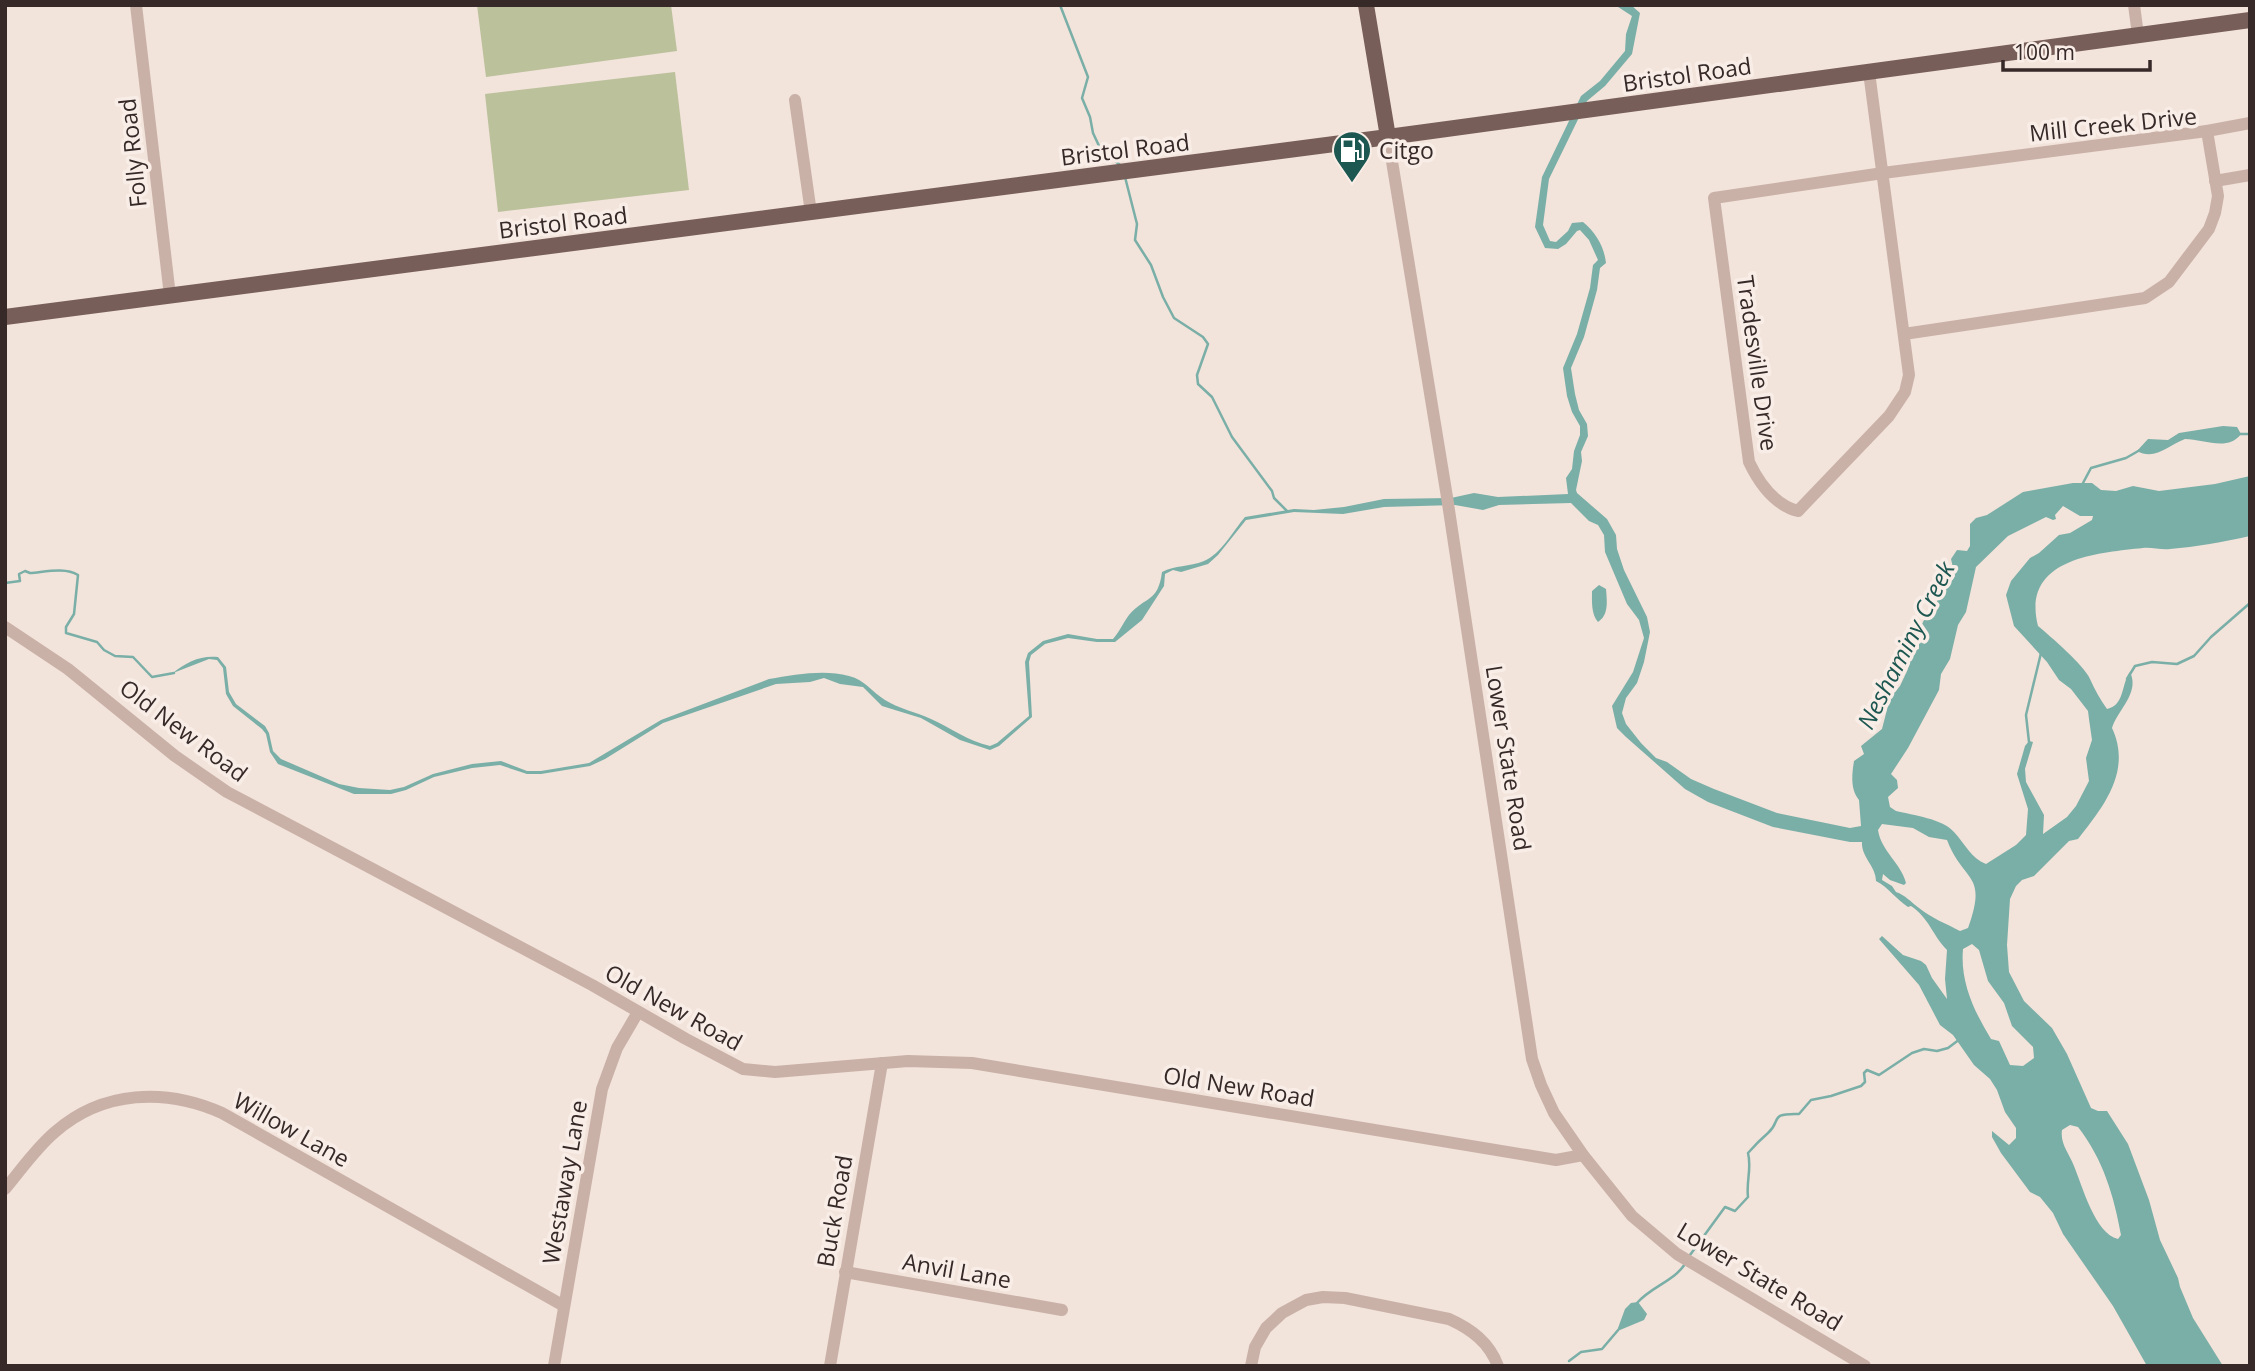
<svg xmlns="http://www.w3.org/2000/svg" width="2255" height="1371" viewBox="0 0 2255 1371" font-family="'Open Sans',sans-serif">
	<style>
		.green { fill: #bbc19b }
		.water { fill: #7aafa7; fill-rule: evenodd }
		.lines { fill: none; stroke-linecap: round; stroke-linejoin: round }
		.stream { stroke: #7aafa7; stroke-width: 2.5 }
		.minor { stroke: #cab1a7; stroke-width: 12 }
		.major { stroke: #785e59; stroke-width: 16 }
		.labels { text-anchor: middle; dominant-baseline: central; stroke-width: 7; stroke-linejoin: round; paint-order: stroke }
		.street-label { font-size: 23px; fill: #362928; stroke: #f9eee7 }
		.poi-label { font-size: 23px; fill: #362928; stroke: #f9eee7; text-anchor: start }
		.water-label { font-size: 24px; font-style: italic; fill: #1d5751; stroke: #f9eee7 }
	</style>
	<rect width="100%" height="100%" fill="#f2e3db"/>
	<g class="green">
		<path d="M477,5h194l6,46 -191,26z"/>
		<path d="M675,72l14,118 -191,22 -13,-118z"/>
	</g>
	<g class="water">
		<path d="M1615,5h16l9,8 -8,41 -27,32 -18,15 -38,78 -6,46 7,16 6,1 12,-11 4,-8 11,-1c13,11 21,24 23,41l-6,5 -3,22 -13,47 -13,31 4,26 4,16 8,14 1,12 -7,16 1,9 -6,29 1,3 30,26 9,16 1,14 7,21 23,47 3,15 -6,30 -7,21 -11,15 -4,15 4,11 15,19 15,15 11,4 24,17 23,10 63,24 73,15 11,-2 -2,-26c-9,-11 -7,-26 -5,-39l10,-7 -3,-8 21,-17 8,-31 10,-12 8,-17 4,-18 7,-2v-6l6,-6 -3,-13 3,-6 30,-42 -4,-17 6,-9 10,1 3,-5v-22l6,-6 11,-3 36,-23 11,-2 39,-7h19l9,7 15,1 17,-5 26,5 56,-7 35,-8v60c-27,6 -54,11 -80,13 -9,1 -19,-2 -27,-1 -48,5 -122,11 -105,78 12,10 47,40 52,53 5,11 10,20 17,30 18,-4 14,-25 23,-37 10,21 -12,37 -18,56 20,43 -8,78 -34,111l-9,2 -35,35 -12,4 -6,6 -6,13 -3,46 2,27 15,29 28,27 15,26 24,54 7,3h9l21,33 21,56 11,40 18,38 2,9 13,31 30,48h-76l-34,-60 -50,-72 -10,-21 -13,-16 -10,-5 -29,-39 -9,-16v-6l17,14 7,-7v-10l-11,-16 -8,-22 -7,-11 -16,-14 -21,-30 -13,-10 -21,-40 -40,-46 3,-3 21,19 18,6 5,4 6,13 15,21 -2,-20 2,-29c-14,-14 -18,-32 -36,-44l-3,1c-11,-7 -20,-20 -32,-26 0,-15 -15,-24 -14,-39h-12l-77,-15 -65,-25 -23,-13 -59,-52 -9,-9 -5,-22 21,-34 11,-34 -5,-18 -12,-16 -22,-52 -1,-17 -6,-10 -9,-4 -18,-18 -72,2 -16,5 -28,-5 -71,2 -41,7 -49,-2 -48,8 -28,35 -10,9 -27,8 -8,-2 -8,4 -1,12 -22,34 -27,22h-18l-29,-4 -23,6 -14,11 -2,7 3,55 -33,29 -9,4 -30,-10 -39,-22 -39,-12 -19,-19 -23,-3 -16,-6 -14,4 -34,2 -113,39 -58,36 -15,7 -49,8h-14l-27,-9 -28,3 -38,9 -28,13 -15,4h-37l-76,-30 -8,-12 -4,-18 -4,-5 -29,-23 -7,-12 -3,-26 -6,-8 -8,-1 -36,14c13,-11 28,-18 45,-16l8,10 3,25 7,12 29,22 4,7 4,18 8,8 58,25 20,4 31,2 14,-3 29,-13 39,-10 29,-3 26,10h14l48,-8 72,-43 108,-41c26,-4 54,-10 80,-3 16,4 23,16 36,24 14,9 31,12 46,19 20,9 37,22 59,27l7,-3 32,-27 -4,-54 3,-9 15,-12 25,-7 29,5h16c7,-8 10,-16 16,-24 16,-19 29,-12 33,-43 13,-7 27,-5 42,-11 17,-7 29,-30 41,-44l49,-8 20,1 30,-3 40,-8 67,-1 23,-5 24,4 70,-3 -2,-16 6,-9 2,-18 6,-16v-9l-8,-14 -5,-16 -4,-28 14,-34 13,-46 3,-23 5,-5 -9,-20 -9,-10 -3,1 -11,13 -8,5 -13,-1 -10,-21 7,-50 39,-81 19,-15 25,-30 1,-17 6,-18zM2063,506l17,10h13l-1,4 -22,13 -11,2 -20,18 -9,5 -19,23 -5,14 8,31 33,36 12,18 12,9 17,22 1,8 3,21 -6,18 3,23 -13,25 -9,11 -24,17 1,-19 -18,-33 -1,-13 8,-27 -4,-1 -4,5 -8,28 11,35 -2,26 -10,10 -30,19c-15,-6 -21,-20 -32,-32 -11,-13 -41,-17 -58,-21l-6,-4 -2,-10 10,-9 -1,-8 -6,-6 17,-26 31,-58 2,-16 9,-15 8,-34 8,-13 10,-45 32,-31 38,-19 7,3 3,-1 -1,-4zM1882,824l31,4 16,9 18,3c17,44 41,32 21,88l-8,3c-13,-7 -29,-13 -41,-23 -8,-6 -14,-13 -23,-16l-4,-6 -10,-6 1,-6 7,6 14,5 2,-2c-5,-20 -25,-32 -28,-53zM1972,944l7,6 9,31 16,22 8,23 21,21 1,11 -11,8 -13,-1 -11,-24 -8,-2c-17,-28 -31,-57 -28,-90zM2070,1125l8,2c25,32 36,69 43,108l-3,4c-23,-5 -36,-54 -44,-73 -5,-13 -14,-22 -12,-36z"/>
		<path d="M2223,426l14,1 4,7c-13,18 -38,5 -56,5 -16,6 -30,22 -48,12l11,-12 20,1 11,-7z"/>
		<path d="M1599,585l7,4c1,12 3,26 -8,33 -7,-8 -6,-21 -6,-31z"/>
		<path d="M1638,1302l9,12 -3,6 -24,10 -2,-2 7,-19 6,-6z"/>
	</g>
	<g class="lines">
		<g class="stream">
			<path d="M1060,5l28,72 -6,21 8,19 3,16 7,15 20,17"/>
			<path d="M1125,177l12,47 -2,16 16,25 12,32 11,21 29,19 5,7 -11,31 1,9 14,13 20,40 40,54 2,7 13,13"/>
			<path d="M2239,434h11"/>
			<path d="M2083,483l8,-15 35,-10 14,-8"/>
			<path d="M5,583l15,-2 -1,-7 6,-3 5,2c15,-1 35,-6 48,2l-4,39 -8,13v6l31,9 7,8 11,6 18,1 19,20 22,-4"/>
			<path d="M2127,679l8,-13 17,-4 25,2 17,-8 17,-19 39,-34"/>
			<path d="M2029,742l-3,-27 15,-62"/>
			<path d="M1690,1255l35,-48 10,4 13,-14c-2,-16 4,-29 0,-44 7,-8 13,-14 20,-20 14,-12 0,-20 31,-19l12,-14 20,-4 30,-10 4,-4 -1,-9 3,-3 12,5 33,-22 12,-4 13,2 11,-3 12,-9"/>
			<path d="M1637,1303c15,-17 36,-21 48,-39"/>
			<path d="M1569,1361l12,-9 21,-3 17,-20"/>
		</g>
		<g class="minor">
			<path d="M136,5l34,291"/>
			<path d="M2134,5l4,30"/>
			<path d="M1869,72l40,303 -4,17 -16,24 -91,95c-23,-6 -39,-28 -49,-49l-35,-264 169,-25 324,-42 11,65 -3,17 -6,16 -40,53 -24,16 -241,36"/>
			<path d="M795,100l16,113"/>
			<path d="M2207,131l43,-8"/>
			<path d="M1388,137l59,360 85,562 9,26 13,28 29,42 49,61 45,38 188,112"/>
			<path d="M2215,181l35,-6"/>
			<path d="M5,627l63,42 107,87 52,36 365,193 94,54 57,30 32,3 133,-11 64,2 584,97 27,-5"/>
			<path d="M5,1189c16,-19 31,-41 50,-57 48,-42 111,-44 167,-19l342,193"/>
			<path d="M845,1272l217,38"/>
			<path d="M554,1366l48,-277 15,-41 21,-36"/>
			<path d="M830,1366l52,-303"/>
			<path d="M1251,1366l4,-19 11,-19 16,-15 24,-13 17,-3 22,1 104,21c22,10 40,23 49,47"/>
		</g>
		<g class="major">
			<path d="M1366,5l22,132"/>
			<path d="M5,317l1383,-180 862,-117"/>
		</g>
	</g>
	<defs>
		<symbol id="fuel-pin" viewBox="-11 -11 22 30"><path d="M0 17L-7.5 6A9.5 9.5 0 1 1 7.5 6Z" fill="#1d5751" stroke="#f9eee7"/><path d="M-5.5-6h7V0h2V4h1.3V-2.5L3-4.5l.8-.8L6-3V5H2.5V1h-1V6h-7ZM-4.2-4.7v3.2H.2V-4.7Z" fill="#fff"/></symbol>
	</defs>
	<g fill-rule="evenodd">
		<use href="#fuel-pin" x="1330" y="128" width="44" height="60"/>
	</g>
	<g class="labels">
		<g class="street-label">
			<text transform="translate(1687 74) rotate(-8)">Bristol Road</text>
			<text transform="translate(2113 124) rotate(-6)">Mill Creek Drive</text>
			<text transform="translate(1125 149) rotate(-7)">Bristol Road</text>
			<text transform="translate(132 153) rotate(-96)">Folly Road</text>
			<text transform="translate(563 222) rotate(-7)">Bristol Road</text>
			<text transform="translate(1758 363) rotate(82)">Tradesville Drive</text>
			<text transform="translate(184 730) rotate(37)">Old New Road</text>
			<text transform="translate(1509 758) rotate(81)">Lower State Road</text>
			<text transform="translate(674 1007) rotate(29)">Old New Road</text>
			<text transform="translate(1239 1086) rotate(9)">Old New Road</text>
			<text transform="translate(292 1129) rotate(29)">Willow Lane</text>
			<text transform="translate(564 1182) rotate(-80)">Westaway Lane</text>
			<text transform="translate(834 1211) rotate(-80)">Buck Road</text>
			<text transform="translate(957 1270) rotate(10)">Anvil Lane</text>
			<text transform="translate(1760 1276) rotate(31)">Lower State Road</text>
		</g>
		<g class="poi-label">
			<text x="1379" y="150">Citgo</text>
		</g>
		<g class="water-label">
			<text transform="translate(1905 645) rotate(-63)">Neshaminy Creek</text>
		</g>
	</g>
	<rect width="2255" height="1371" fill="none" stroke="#362928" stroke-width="14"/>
	<path d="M2003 60v10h147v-10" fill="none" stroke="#362928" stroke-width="3.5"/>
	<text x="2014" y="60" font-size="21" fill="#362928" stroke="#f9eee7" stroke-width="5" paint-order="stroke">100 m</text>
</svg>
